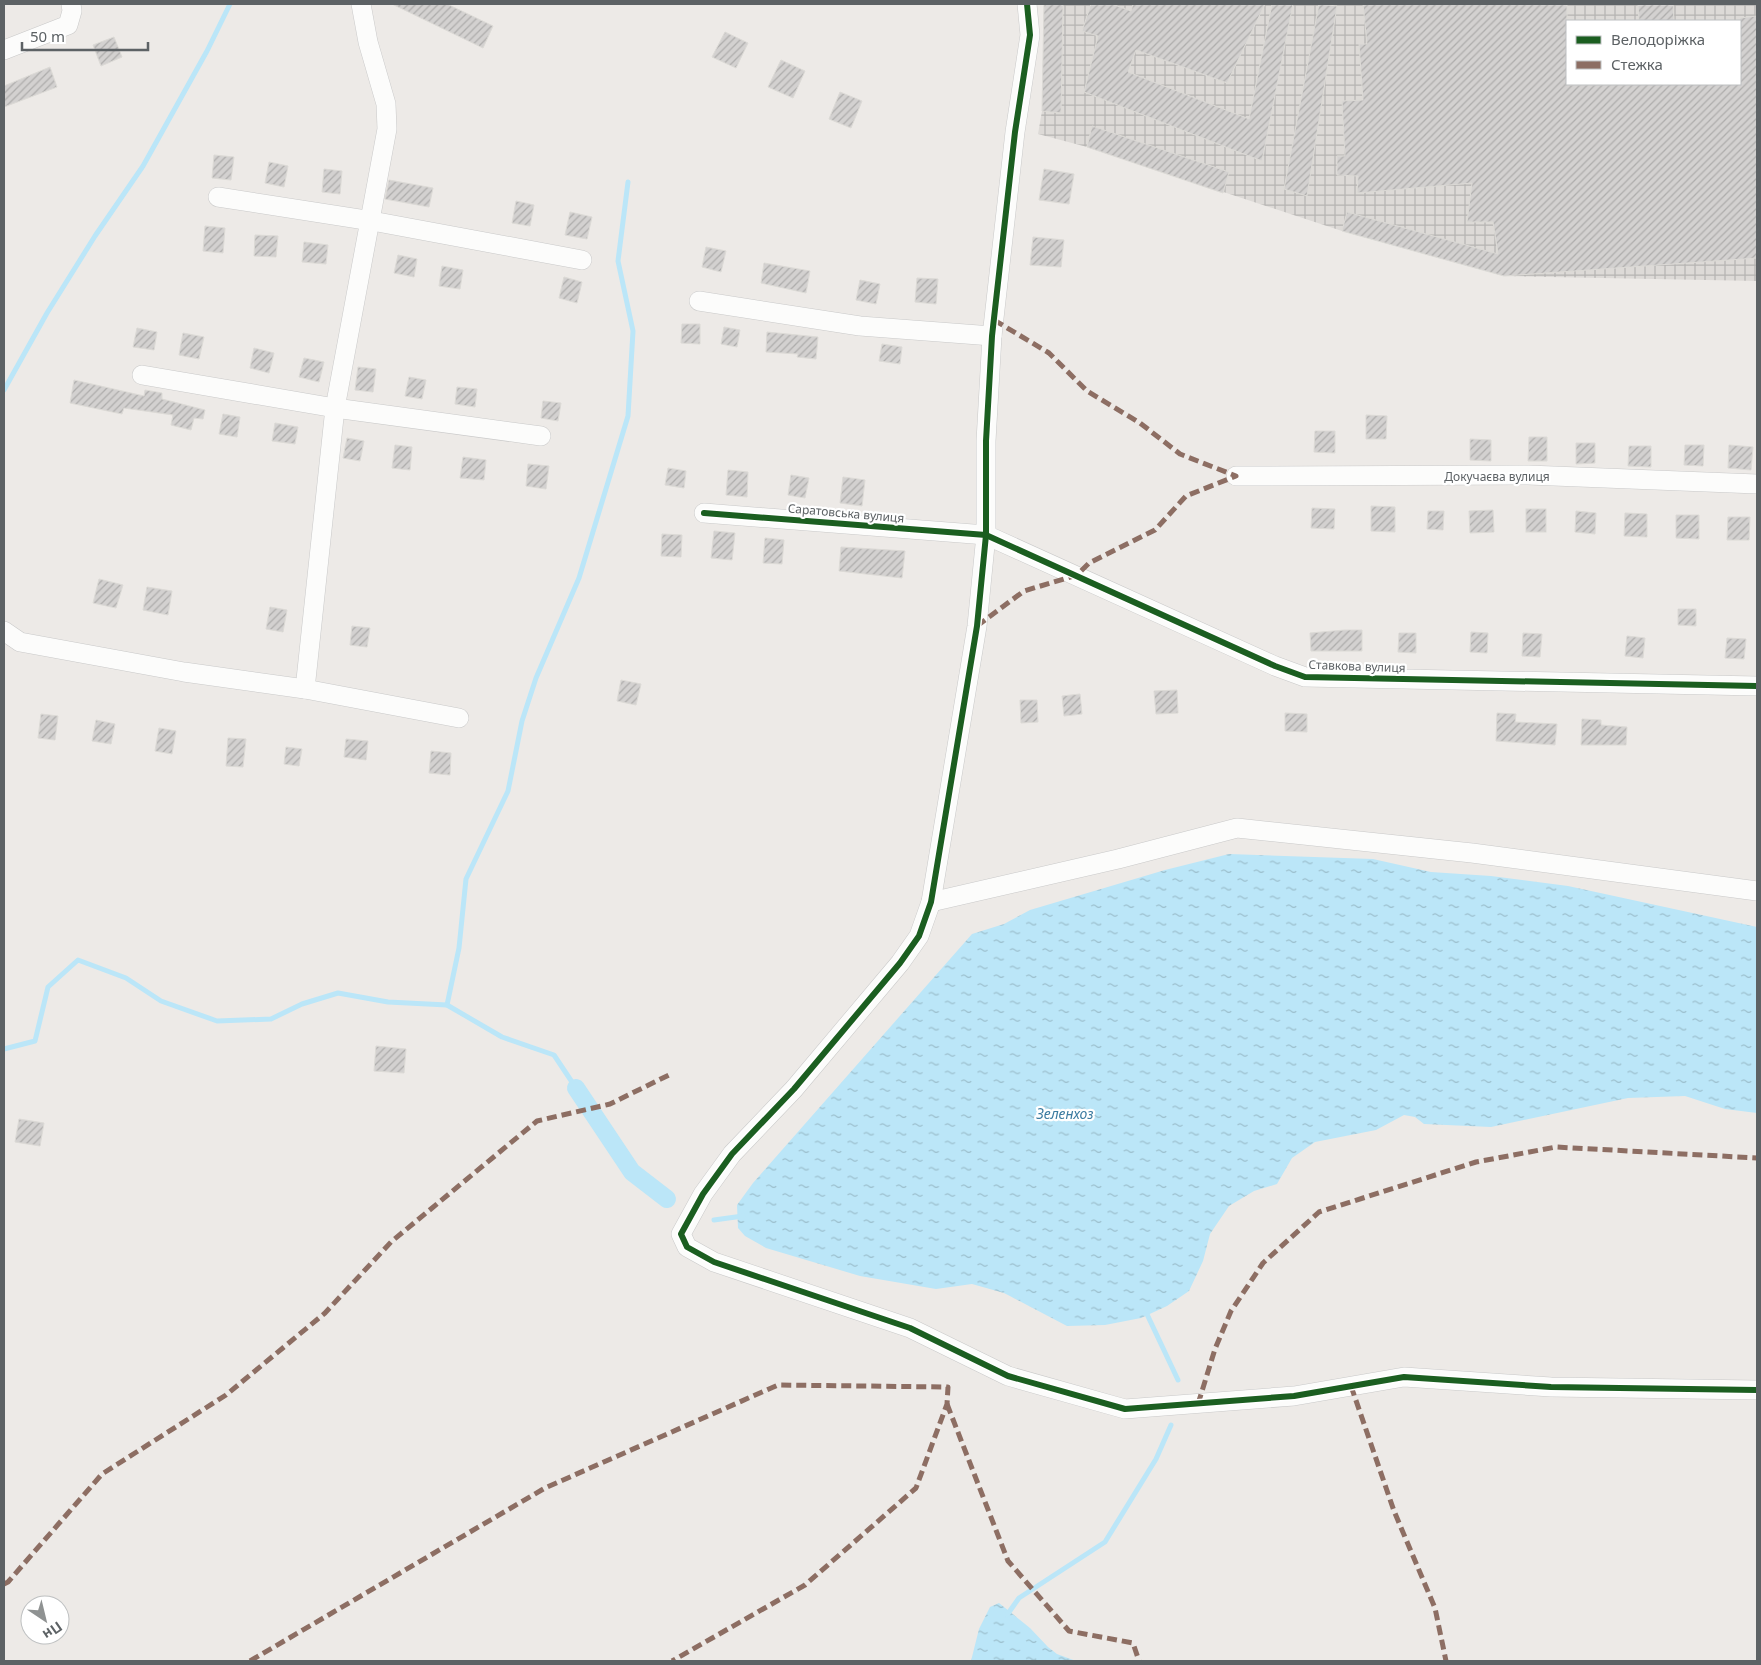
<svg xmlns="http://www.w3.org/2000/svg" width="1761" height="1665" viewBox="0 0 1761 1665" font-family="'Noto Sans',sans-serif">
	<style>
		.industrial { fill: url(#industrial-grid); fill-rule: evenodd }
		.water { fill: url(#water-ripples) }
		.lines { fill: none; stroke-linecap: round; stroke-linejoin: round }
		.stream { stroke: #bbe6f8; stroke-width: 5 }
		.canal { stroke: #bbe6f8; stroke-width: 18 }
		.building { fill: url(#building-hatch); stroke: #dcdad6 }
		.street-casing { stroke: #c9c9c9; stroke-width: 20 }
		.street { stroke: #fcfcfb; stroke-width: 19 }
		.quiet { stroke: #8d6e63; stroke-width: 5; stroke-dasharray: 10 5; stroke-linecap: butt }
		.cycleway-casing { stroke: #fff; stroke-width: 9 }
		.cycleway { stroke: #1b5e20; stroke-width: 6 }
		.labels { text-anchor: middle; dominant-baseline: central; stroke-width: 4.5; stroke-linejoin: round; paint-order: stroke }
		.street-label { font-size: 12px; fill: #5d6265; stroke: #fff }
		.water-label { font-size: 14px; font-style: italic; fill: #3b7ba0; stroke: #fff }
	</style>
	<defs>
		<pattern id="industrial-grid" width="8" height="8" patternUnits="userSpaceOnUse" patternTransform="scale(1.25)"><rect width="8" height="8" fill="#dddad7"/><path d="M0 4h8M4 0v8" fill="none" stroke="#b6b4b2"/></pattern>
		<pattern id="water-ripples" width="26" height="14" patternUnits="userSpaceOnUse" patternTransform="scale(1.25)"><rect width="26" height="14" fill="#bbe6f8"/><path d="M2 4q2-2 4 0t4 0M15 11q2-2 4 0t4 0" fill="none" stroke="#9bbecc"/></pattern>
		<pattern id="building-hatch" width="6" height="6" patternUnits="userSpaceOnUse" patternTransform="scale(1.25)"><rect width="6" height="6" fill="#d3d1d0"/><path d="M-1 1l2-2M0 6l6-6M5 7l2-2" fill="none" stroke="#aeadac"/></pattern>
	</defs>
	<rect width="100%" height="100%" fill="#edeae7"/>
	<path class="industrial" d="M1044,4h713v277l-253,-5 -162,-45 -255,-84 -49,-13 4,-23zM1567,21h173v63h-173z"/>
	<g class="water">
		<path d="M1229,854l144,5 58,13 60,4 77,10 189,41v186l-32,-4 -40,-13 -57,2 -137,29 -67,-3 -9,-7 -11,-2 -28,15 -61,12 -23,16 -15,26 -23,7 -25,15 -19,28 -7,27 -14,30 -22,15 -26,12 -36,7 -38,1 -63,-33 -32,-9 -36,5 -76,-13 -94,-28 -21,-12 -7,-8 -1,-23 16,-22 219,-249 32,-10 26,-14 135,-40z"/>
		<path d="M999,1603l31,25 18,19 9,7 19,7h-105l8,-32 11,-22z"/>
	</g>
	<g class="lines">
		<g class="stream">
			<path d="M4,390l43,-77 48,-77 48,-70 64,-115 23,-47"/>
			<path d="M447,1005l12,-57 7,-69 42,-88 14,-70 14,-43 43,-100 49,-162 5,-85 -15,-70 10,-79"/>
			<path d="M4,1049l31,-8 13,-54 30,-27 48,18 35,23 56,20 54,-2 31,-15 36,-11 50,9 59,3 55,32 52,18 22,33"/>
			<path d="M714,1220l29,-4"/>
			<path d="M1145,1310l33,70"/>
			<path d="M1007,1615l12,-17 86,-56 51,-83 15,-34"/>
		</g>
		<path class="canal" d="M576,1088l56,84 35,27"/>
	</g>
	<g class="building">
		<path d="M392,4h55l46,22 -10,22z"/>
		<path d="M1044,4h19l-2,109 -19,-2z"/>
		<path d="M1091,4h21l19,7 2,-7h132l-38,79 -91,-33 -8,22 121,47 23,-115h21l-31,157 -178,-69 14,-56 -16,-5z"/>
		<path d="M1319,4l18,2 -30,190 -23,-7z"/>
		<path d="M1363,4h204v81l173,-1v-66l17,-2v242l-253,18 -162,-45 5,-19 151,42 -5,-32h-26l5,-39 -115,10 1,-17 -21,-1v-19h8l-3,-55 21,-1 -4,-56h8z"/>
		<path d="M1638,4h35l1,17h-35z"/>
		<path d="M725,32l23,11 -12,25 -24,-11z"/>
		<path d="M114,37l8,20 -21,9 -8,-21z"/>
		<path d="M781,60l24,11 -12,27 -25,-11z"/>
		<path d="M50,67l7,20 -53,20v-21z"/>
		<path d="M840,92l22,9 -11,27 -22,-9z"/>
		<path d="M1092,126l137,46 -6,21 -136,-46z"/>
		<path d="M214,155l20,2 -3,23 -19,-2z"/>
		<path d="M269,162l19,4 -4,21 -19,-4z"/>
		<path d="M324,169l18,2 -2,23 -18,-2z"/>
		<path d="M1044,169l30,5 -5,30 -30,-4z"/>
		<path d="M389,180l44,8 -4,19 -44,-8z"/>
		<path d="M516,201l18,4 -4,21 -18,-3z"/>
		<path d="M570,212l22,5 -5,22 -22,-4z"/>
		<path d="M205,226l20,2 -2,25 -20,-2z"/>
		<path d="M255,235l23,1 -2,21 -22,-1z"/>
		<path d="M1033,237l31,3 -3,27 -31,-2z"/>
		<path d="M304,242l24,3 -2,19 -24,-2z"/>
		<path d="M706,247l20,4 -5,21 -19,-5z"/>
		<path d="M398,255l19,4 -3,18 -20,-4z"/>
		<path d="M764,263l46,8 -4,22 -45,-10z"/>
		<path d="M442,266l21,4 -3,19 -21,-3z"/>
		<path d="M564,277l18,5 -5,21 -18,-5z"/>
		<path d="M917,278l21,1 -2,25 -21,-2z"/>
		<path d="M860,280l20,4 -4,20 -20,-4z"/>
		<path d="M682,324h18v20l-19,-1z"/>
		<path d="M724,327l16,3 -3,17 -16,-3z"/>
		<path d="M137,328l20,4 -3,18 -21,-3z"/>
		<path d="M767,332l51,5 -2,22 -19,-2 1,-3 -32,-2z"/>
		<path d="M183,333l21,4 -5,22 -20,-4z"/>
		<path d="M882,344l20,3 -2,17 -21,-3z"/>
		<path d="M254,348l20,5 -5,20 -19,-5z"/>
		<path d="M304,358l20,4 -5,20 -20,-5z"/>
		<path d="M358,367l18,2 -3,23 -18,-2z"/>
		<path d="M409,377l17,3 -4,19 -17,-3z"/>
		<path d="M74,380l70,16 1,-6 17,3v6l43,11 -2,9 -9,-1 -3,12 -20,-5 2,-10 -49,-7 -2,6 -52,-11z"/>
		<path d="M457,387l20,2 -2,18 -20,-3z"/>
		<path d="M543,401l18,2 -3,18 -17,-3z"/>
		<path d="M223,414l17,3 -3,20 -18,-3z"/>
		<path d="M1366,415l21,1 -1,23h-20z"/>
		<path d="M275,423l23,4 -3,17 -23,-3z"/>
		<path d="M1315,431h20v22l-21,-1z"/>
		<path d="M1529,437h18v24h-19z"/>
		<path d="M347,438l17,3 -4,20 -17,-3z"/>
		<path d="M1470,439l21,1v21l-21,-1z"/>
		<path d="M1576,443h19v20l-19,1z"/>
		<path d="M395,445l17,2 -2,23 -18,-2z"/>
		<path d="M1685,445h19l-1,21 -19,-1z"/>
		<path d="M1729,445l24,2 -2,23 -23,-2z"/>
		<path d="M1629,446h22v21l-23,-1z"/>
		<path d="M463,457l23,3 -2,20 -24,-2z"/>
		<path d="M528,464l21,2 -3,23 -20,-3z"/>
		<path d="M668,468l18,3 -2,17 -19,-3z"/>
		<path d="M728,470l20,2 -1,25 -21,-2z"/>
		<path d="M791,475l18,3 -4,20 -17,-3z"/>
		<path d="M843,477l22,3 -3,26 -22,-3z"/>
		<path d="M1371,506l24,1v25l-24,-1z"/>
		<path d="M1312,508l23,1 -1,20 -23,-1z"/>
		<rect x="1526" y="509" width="20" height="23"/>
		<path d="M1493,510l1,22 -24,1 -1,-22z"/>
		<path d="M1428,511h16l-1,19 -16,-1z"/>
		<path d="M1576,511l20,2 -1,21 -20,-2z"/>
		<path d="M1625,513l22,1v23l-23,-1z"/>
		<path d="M1676,515h23v24l-23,-1z"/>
		<path d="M1728,517h22l-1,23h-22z"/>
		<path d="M714,531l21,2 -3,27 -21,-2z"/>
		<path d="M662,534l20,1 -1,22 -20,-1z"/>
		<path d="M765,538l19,2 -2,24 -19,-1z"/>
		<path d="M841,547l64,4 -3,27 -63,-7z"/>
		<path d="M99,579l24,6 -7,23 -23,-5z"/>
		<path d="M147,587l25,4 -4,24 -25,-5z"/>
		<path d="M270,607l17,3 -4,22 -17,-3z"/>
		<path d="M1678,609h18v17l-18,-1z"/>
		<path d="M352,626l18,2 -3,19 -17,-2z"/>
		<path d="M1345,630h17v21h-51l-1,-18z"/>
		<path d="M1471,632l17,1 -1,20 -17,-1z"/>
		<path d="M1399,633h17v20l-18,-1z"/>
		<path d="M1523,633l19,1 -2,23 -18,-1z"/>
		<path d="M1627,636l18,2 -2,20 -18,-2z"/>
		<path d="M1727,638l19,1 -2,20 -19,-1z"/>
		<path d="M621,680l20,4 -5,21 -19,-4z"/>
		<path d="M1177,690l1,23 -22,1 -2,-23z"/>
		<path d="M1080,694l2,20 -18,2 -2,-20z"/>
		<path d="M1020,700h17l1,22 -17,1z"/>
		<path d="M1285,713l22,1v18l-22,-1z"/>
		<path d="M1497,713l19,1 -1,8 42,2 -2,21 -59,-4z"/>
		<path d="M41,714l17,2 -3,24 -17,-2z"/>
		<path d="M1582,719l19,1v5l26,2 -1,18h-45z"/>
		<path d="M96,720l19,4 -4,20 -19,-3z"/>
		<path d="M159,728l17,3 -4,23 -17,-3z"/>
		<path d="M228,738l18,1 -3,28 -17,-1z"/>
		<path d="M346,739l22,2 -2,19 -22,-3z"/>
		<path d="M286,747l16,2 -3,17 -15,-2z"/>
		<path d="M431,751l20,2 -1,22 -21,-2z"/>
		<path d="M376,1046l30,3 -2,24 -30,-2z"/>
		<path d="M19,1119l25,4 -4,23 -25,-4z"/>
	</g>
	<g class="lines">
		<defs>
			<g id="street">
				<path d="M1027,4l3,31 -15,97 -23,204 -6,105v94l-9,91 -46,276 -12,34 -19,27 -106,126 -62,65 -29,40 -22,40 6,13 27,15 196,66 98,48 117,33 169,-13 110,-19 147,10 206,3"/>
				<path d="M4,50l64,-25 4,-14 -1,-7"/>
				<path d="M218,197l154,24 210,39"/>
				<path d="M699,301l161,25 132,10"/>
				<path d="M142,375l193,33 206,28"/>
				<path d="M1236,476l292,-1 229,9"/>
				<path d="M704,513l282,22 289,131 30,11 452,9"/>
				<path d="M4,631l16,11 164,30 121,17 154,29"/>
				<path d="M305,689l30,-281 52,-279 -1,-25 -18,-62 -7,-38"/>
				<path d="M931,902l187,-43 119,-31 235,25 285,38"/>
			</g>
		</defs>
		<use href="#street" class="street-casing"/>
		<use href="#street" class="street"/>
		<g class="quiet">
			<path d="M977,626l47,-35 53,-16 12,-12 66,-33 31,-34 50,-20 -56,-22 -40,-31 -53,-32 -38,-38 -55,-33"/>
			<path d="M1351,1386l43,125 41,97 11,53"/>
			<path d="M947,1404l61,157 61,70 64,12 6,18"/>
			<path d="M1198,1404l17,-55 16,-38 32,-48 56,-51 157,-50 80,-15 201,11"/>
			<path d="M4,1584l4,-2 94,-108 124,-79 99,-82 66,-71 146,-121 73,-17 61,-30"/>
			<path d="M250,1661l295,-173 233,-103 170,2 -1,17 -31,84 -111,97 -133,76"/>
		</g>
		<defs>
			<g id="cycleway">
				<path d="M1027,4l3,31 -15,97 -23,204 -6,105v94l-9,91 -46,276 -12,34 -19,27 -106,126 -62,65 -29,40 -22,40 6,13 27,15 196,66 98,48 117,33 169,-13 110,-19 147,10 206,3"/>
				<path d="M704,513l282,22 289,131 30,11 452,9"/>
			</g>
		</defs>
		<use href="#cycleway" class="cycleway-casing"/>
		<use href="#cycleway" class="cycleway"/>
	</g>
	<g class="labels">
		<g class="street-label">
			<text x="1497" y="476">Докучаєва вулиця</text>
			<text transform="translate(846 513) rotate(5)">Саратовська вулиця</text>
			<text transform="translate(1357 666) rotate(2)">Ставкова вулиця</text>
		</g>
		<g class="water-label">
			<text x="1065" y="1113">Зеленхоз</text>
		</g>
	</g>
	<rect width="1761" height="1665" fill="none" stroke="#5d6265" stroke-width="10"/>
	<rect x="1566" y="20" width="175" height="65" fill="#ffffff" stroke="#bec0c1"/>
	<rect x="1576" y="36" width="25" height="8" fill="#1b5e20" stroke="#bec0c1"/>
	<text x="1611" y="45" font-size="15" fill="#5d6265">Велодоріжка</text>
	<rect x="1576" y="61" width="25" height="8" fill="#8d6e63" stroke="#bec0c1"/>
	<text x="1611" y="70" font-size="15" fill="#5d6265">Стежка</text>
	<g transform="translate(45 1620) rotate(145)"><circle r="24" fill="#ffffff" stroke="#bec0c1"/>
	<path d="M0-4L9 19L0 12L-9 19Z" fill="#8f9292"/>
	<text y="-8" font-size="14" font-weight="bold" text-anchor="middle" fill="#5d6265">Пн</text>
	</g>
	<path d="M22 42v8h126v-8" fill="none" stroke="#5d6265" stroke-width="2.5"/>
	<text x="30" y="42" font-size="15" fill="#5d6265" stroke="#ffffff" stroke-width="4" paint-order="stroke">50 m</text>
</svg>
